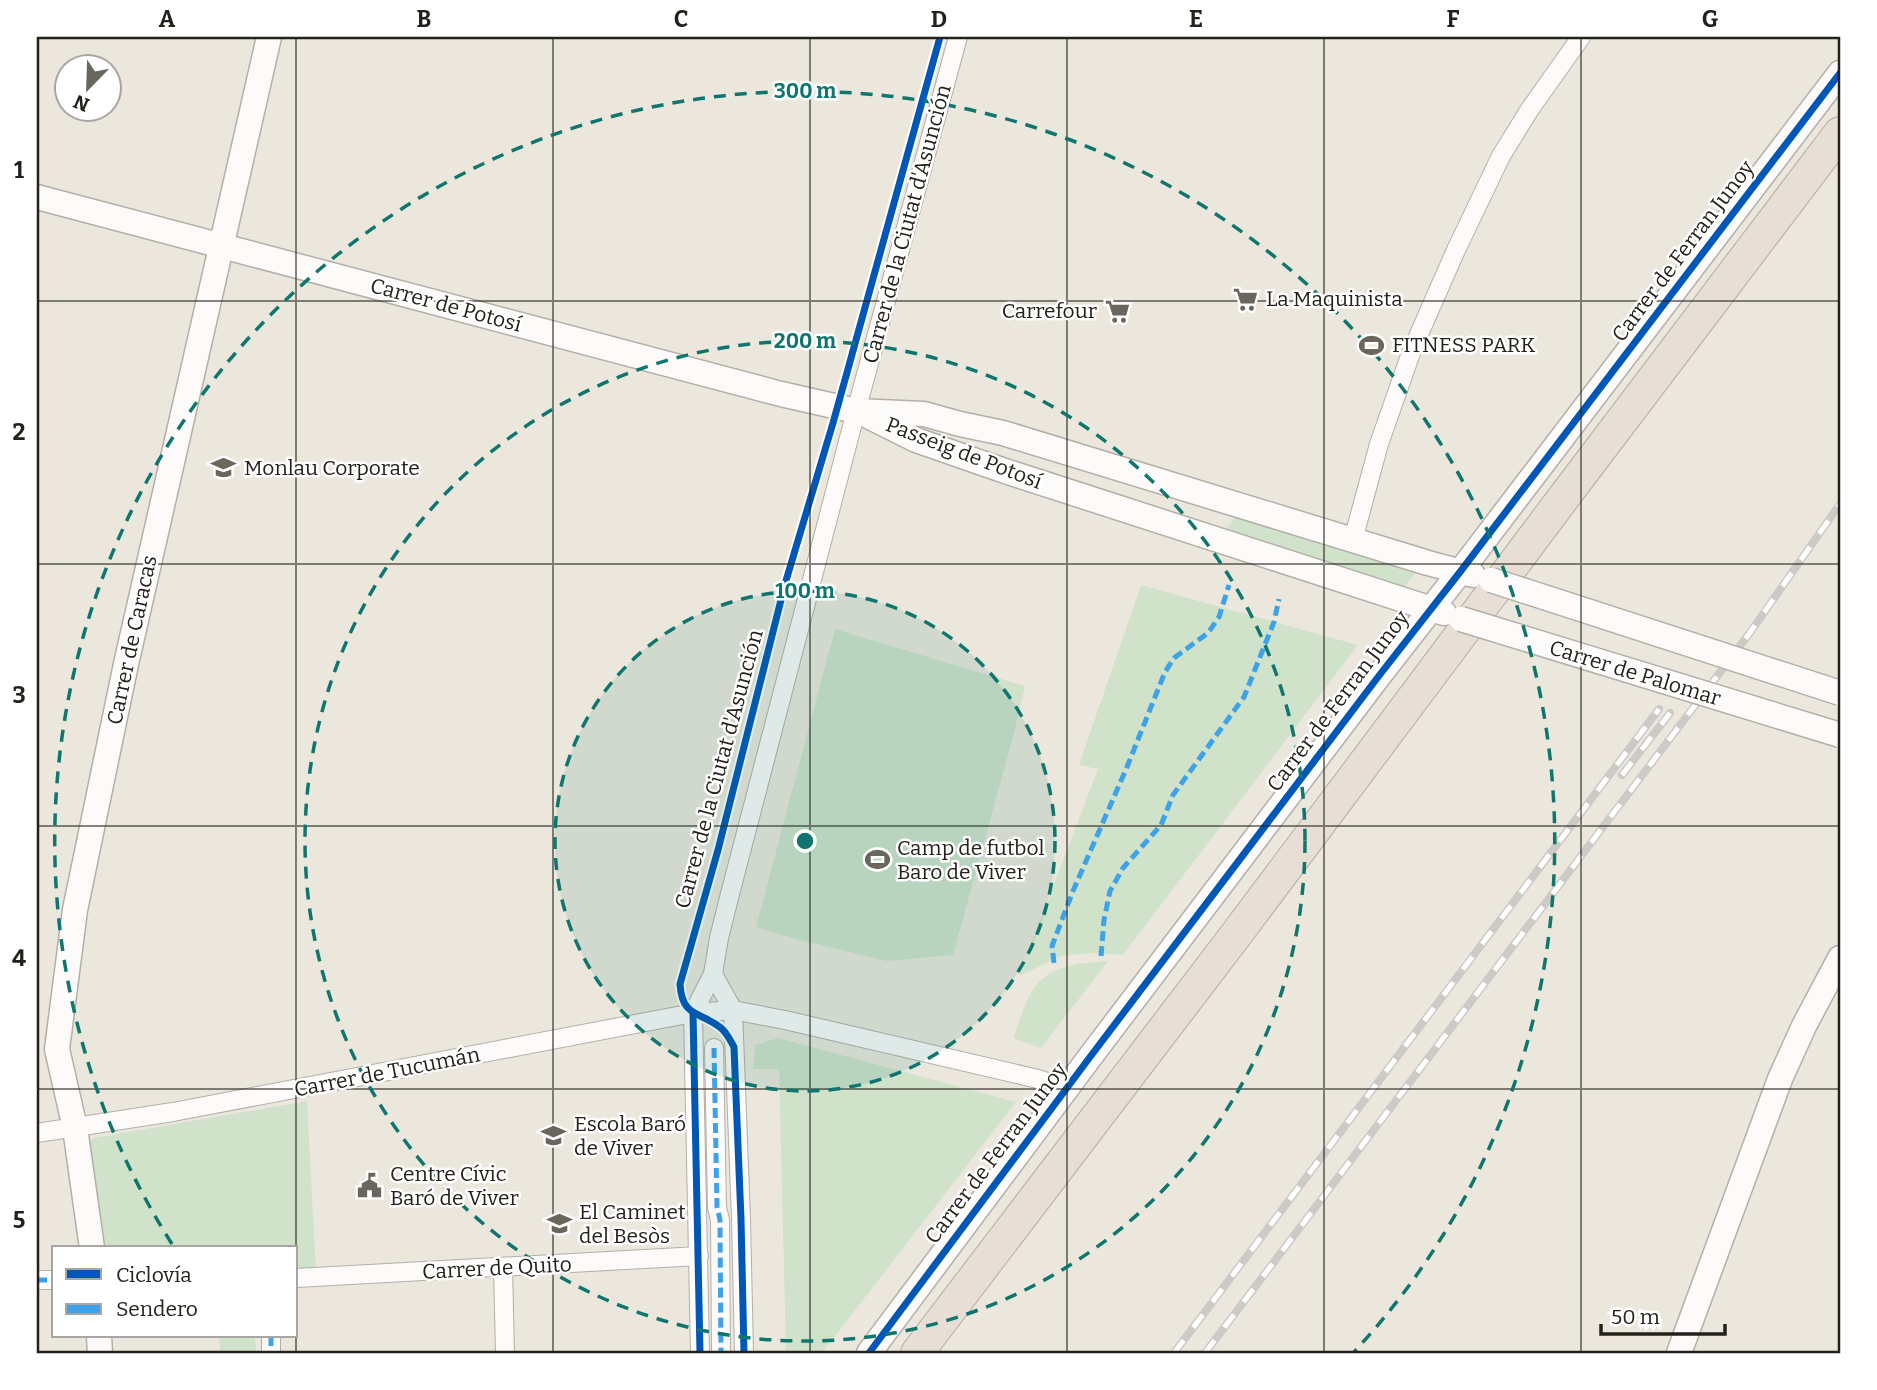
<svg xmlns="http://www.w3.org/2000/svg" width="1877" height="1390" viewBox="0 0 1877 1390" font-family="Bitter,serif">
	<style>
		.green { fill: #d0e2ca }
		.lines { fill: none; stroke-linecap: round; stroke-linejoin: round }
		.street-casing { stroke: #b3afa8; stroke-width: 20 }
		.secondary-casing { stroke: #b3afa8; stroke-width: 27 }
		.highway-casing { stroke: #b5ac9e; stroke-width: 34 }
		.street { stroke: #fcfbfa; stroke-width: 18 }
		.secondary { stroke: #fcfbfa; stroke-width: 24 }
		.highway { stroke: #e7dfd6; stroke-width: 32 }
		.rail-casing { stroke: #cccac7; stroke-width: 8 }
		.rail { stroke: #fff; stroke-width: 5; stroke-dasharray: 16; stroke-linecap: butt }
		.secondary-bridge-casing { stroke: #b3afa8; stroke-width: 27; stroke-linecap: butt }
		.secondary-bridge { stroke: #fcfbfa; stroke-width: 24 }
		.quiet { stroke: #3ea2ea; stroke-width: 5; stroke-dasharray: 10 5; stroke-linecap: butt }
		.cycleway-casing { stroke: #fff; stroke-width: 11 }
		.cycleway { stroke: #0057b8; stroke-width: 7 }
		.grid { fill: none; stroke: #23211a; stroke-width: 2; stroke-opacity: 0.55 }
		.ring { fill: none; stroke: #0f766e; stroke-width: 3.5; stroke-dasharray: 12 9 }
		.labels { text-anchor: middle; dominant-baseline: central; stroke-width: 5; stroke-linejoin: round; paint-order: stroke }
		.street-label { font-size: 21px; fill: #23211a; stroke: #fff }
		.poi-label { font-size: 21px; fill: #23211a; stroke: #fff; text-anchor: start }
		.centre { fill: #0f766e; stroke: #fff; stroke-width: 3.5 }
		.ring-label { font-size: 21px; text-anchor: middle; font-weight: bold; fill: #0f766e; stroke: #fff; stroke-width: 5; stroke-linejoin: round; paint-order: stroke }
		.neatline { fill: none; stroke: #23211a; stroke-width: 2.5 }
		.grid-label { font-size: 23px; text-anchor: middle; font-weight: bold; fill: #23211a }
	</style>
	<rect width="100%" height="100%" fill="#ece7dd"/>
	<g class="green">
		<path d="M1238,515l179,56 -15,19 -179,-57z"/>
		<path d="M1141,585l217,60 -235,310 -32,-2 -30,3 -42,20 79,-207 -19,-4z"/>
		<path d="M835,629l190,57 -12,51 -60,218 -66,6 -92,-22 -39,-12z"/>
		<path d="M1108,961l-67,87 -28,-10c6,-14 12,-38 21,-50 18,-24 47,-25 74,-27z"/>
		<path d="M778,1038l238,64 -194,251h-36l-7,-284h-26l2,-24z"/>
		<path d="M307,1101l9,170 -20,1v-24h-194l-14,-105 6,-5z"/>
		<path d="M219,1336h36l1,17h-36z"/>
	</g>
	<g class="lines">
		<defs>
			<g id="street">
				<path d="M1353,540l26,-96 33,-94 44,-100 45,-94 29,-47 51,-72"/>
				<path d="M713,974l20,36 8,209 3,134"/>
				<path d="M714,1048l3,159 3,13 1,133"/>
				<path d="M37,1133l136,-21 520,-99 40,-3 52,10 253,59 11,4 15,9"/>
				<path d="M503,1268l2,85"/>
				<path d="M296,1278l403,-22"/>
				<path d="M37,1280h17"/>
				<path d="M271,1336v17"/>
				<path d="M700,1353l-7,-340 20,-39 6,-36 11,-44 126,-483 102,-374"/>
			</g>
			<g id="secondary">
				<path d="M37,197l744,197 75,17 68,3 36,10 43,9 425,130 45,12"/>
				<path d="M866,415l50,25 89,31 439,142"/>
				<path d="M92,1248l-17,-120 -18,-79 18,-139 51,-246 143,-627"/>
				<path d="M99,1336l1,17"/>
				<path d="M869,1353l221,-296 288,-380 82,-105 380,-499"/>
				<path d="M1679,1353l101,-274 24,-53 36,-68"/>
			</g>
			<path id="highway" d="M917,1353l321,-421 329,-439 273,-360"/>
		</defs>
		<use href="#street" class="street-casing"/>
		<use href="#secondary" class="secondary-casing"/>
		<use href="#highway" class="highway-casing"/>
		<use href="#street" class="street"/>
		<use href="#secondary" class="secondary"/>
		<use href="#highway" class="highway"/>
		<defs>
			<g id="rail">
				<path d="M1622,775l48,-62"/>
				<path d="M1174,1353l485,-644"/>
				<path d="M1205,1353l544,-719 91,-130"/>
			</g>
		</defs>
		<use href="#rail" class="rail-casing"/>
		<use href="#rail" class="rail"/>
		<defs>
			<g id="secondary-bridge">
				<path d="M1491,580l349,113"/>
				<path d="M1461,619l379,116"/>
			</g>
		</defs>
		<use href="#secondary-bridge" class="secondary-bridge-casing"/>
		<use href="#secondary-bridge" class="secondary-bridge"/>
		<g class="quiet">
			<path d="M1101,956l3,-36 6,-29 13,-23 38,-43 12,-30 71,-98 30,-75 5,-23"/>
			<path d="M1054,963l-2,-17 21,-55 54,-124 38,-95 9,-14 34,-25 11,-16 10,-32"/>
			<path d="M714,1048l3,159 3,13 1,133"/>
			<path d="M37,1280h17"/>
			<path d="M271,1336v17"/>
		</g>
		<defs>
			<g id="cycleway">
				<path d="M693,1013l7,340"/>
				<path d="M744,1353l-3,-134 -7,-172c-4,-7 -7,-14 -13,-19 -21,-17 -39,-10 -41,-44l38,-134 67,-266 48,-161 107,-386"/>
				<path d="M869,1353l221,-296 288,-380 82,-105 380,-499"/>
			</g>
		</defs>
		<use href="#cycleway" class="cycleway-casing"/>
		<use href="#cycleway" class="cycleway"/>
	</g>
	<path class="grid" d="M296,37v1211M553,37v1316M810,37v1316M1067,37v1316M1324,37v1316M1581,37v1316M37,301h1803M37,564h1803M37,826h1803M37,1089h1803M296,1336v17"/>
	<circle cx="805" cy="841" r="250" fill="#0f766e" fill-opacity=".12"/>
	<g class="ring">
		<circle cx="805" cy="841" r="250"/>
		<circle cx="805" cy="841" r="500"/>
		<path d="M172 1244A750 750 0 1 1 1354 1352"/>
	</g>
	<defs>
		<symbol id="supermarket-bare" viewBox="-9 -9 18 18"><path d="M-6-5.5h2.5l.6 2H6L4.5 2H-2.5L-4.4-4H-6ZM-1.5 3.2a1.3 1.3 0 1 0 .1 0ZM3 3.2a1.3 1.3 0 1 0 .1 0Z" fill="#69665e" stroke="#fff" stroke-width="2.5" paint-order="stroke"/></symbol>
		<symbol id="stadium-bare" viewBox="-9 -9 18 18"><path d="M0-5a6.5 5 0 1 0 0 10a6.5 5 0 1 0 0-10ZM-3.5-1.8h7v3.6h-7Z" fill="#69665e" stroke="#fff" stroke-width="2.5" paint-order="stroke"/></symbol>
		<symbol id="school-bare" viewBox="-9 -9 18 18"><path d="M0-5L7-2L0 1L-7-2ZM-4 1L0 2.5L4 1V4Q0 6-4 4Z" fill="#69665e" stroke="#fff" stroke-width="2.5" paint-order="stroke"/></symbol>
		<symbol id="civic-bare" viewBox="-9 -9 18 18"><path d="M-.6-6.5H3V-4.5H.6V-3L4-1V1h2V6H-6V1h2V-1L-.6-3ZM-1.2 2.5V6h2.4V2.5Z" fill="#69665e" stroke="#fff" stroke-width="2.5" paint-order="stroke"/></symbol>
	</defs>
	<g fill-rule="evenodd">
		<use href="#supermarket-bare" x="1228" y="282" width="35" height="35"/>
		<use href="#supermarket-bare" x="1100" y="294" width="35" height="35"/>
		<use href="#stadium-bare" x="1354" y="328" width="35" height="35"/>
		<use href="#school-bare" x="206" y="450" width="35" height="35"/>
		<use href="#stadium-bare" x="860" y="842" width="35" height="35"/>
		<use href="#school-bare" x="536" y="1118" width="35" height="35"/>
		<use href="#civic-bare" x="352" y="1168" width="35" height="35"/>
		<use href="#school-bare" x="542" y="1206" width="35" height="35"/>
	</g>
	<g class="labels">
		<g class="street-label">
			<text transform="translate(907 224) rotate(-75)">Carrer de la Ciutat d'Asunción</text>
			<text transform="translate(1683 251) rotate(-53)">Carrer de Ferran Junoy</text>
			<text transform="translate(446 305) rotate(15)">Carrer de Potosí</text>
			<text transform="translate(964 453) rotate(21)">Passeig de Potosí</text>
			<text transform="translate(132 640) rotate(-78)">Carrer de Caracas</text>
			<text transform="translate(1635 673) rotate(17)">Carrer de Palomar</text>
			<text transform="translate(1338 701) rotate(-53)">Carrer de Ferran Junoy</text>
			<text transform="translate(719 769) rotate(-75)">Carrer de la Ciutat d'Asunción</text>
			<text transform="translate(387 1072) rotate(-11)">Carrer de Tucumán</text>
			<text transform="translate(996 1153) rotate(-53)">Carrer de Ferran Junoy</text>
			<text transform="translate(497 1268) rotate(-3)">Carrer de Quito</text>
		</g>
		<g class="poi-label">
			<text x="1266" y="299">La Maquinista</text>
			<text x="1097" y="311" text-anchor="end">Carrefour</text>
			<text x="1392" y="345">FITNESS PARK</text>
			<text x="244" y="468">Monlau Corporate</text>
			<text x="897" y="848">Camp de futbol<tspan x="897" dy="24">Baro de Viver</tspan></text>
			<text x="574" y="1124">Escola Baró<tspan x="574" dy="24">de Viver</tspan></text>
			<text x="390" y="1174">Centre Cívic<tspan x="390" dy="24">Baró de Viver</tspan></text>
			<text x="579" y="1212">El Caminet<tspan x="579" dy="24">del Besòs</tspan></text>
		</g>
	</g>
	<circle cx="805" cy="841" r="10" class="centre"/>
	<g class="ring-label">
		<text x="805" y="98">300 m</text>
		<text x="805" y="348">200 m</text>
		<text x="805" y="598">100 m</text>
	</g>
	<rect width="1877" height="1390" fill="none" stroke="#ffffff" stroke-width="77"/>
	<rect x="52" y="1246" width="245" height="91" fill="#ffffff" stroke="#a7a6a3" stroke-width="2"/>
	<rect x="66" y="1269" width="35" height="10" fill="#0057b8" stroke="#a7a6a3" stroke-width="2"/>
	<text x="116" y="1282" font-size="21" fill="#23211a">Ciclovía</text>
	<rect x="66" y="1304" width="35" height="10" fill="#3ea2ea" stroke="#a7a6a3" stroke-width="2"/>
	<text x="116" y="1316" font-size="21" fill="#23211a">Sendero</text>
	<g transform="translate(88 88) rotate(203)"><circle r="33" fill="#ffffff" stroke="#a7a6a3" stroke-width="2"/>
	<path d="M0-5L12 26L0 18L-12 26Z" fill="#69665e"/>
	<text y="-10" font-size="19" font-weight="bold" text-anchor="middle" fill="#23211a">N</text>
	</g>
	<path d="M1601 1324v10h124v-10" fill="none" stroke="#23211a" stroke-width="3.5"/>
	<text x="1611" y="1324" font-size="21" fill="#23211a" stroke="#ffffff" stroke-width="5" paint-order="stroke">50 m</text>
	<rect x="38" y="38" width="1801" height="1314" class="neatline"/>
	<g class="grid-label">
		<text x="167" y="27">A</text>
		<text x="424" y="27">B</text>
		<text x="681" y="27">C</text>
		<text x="939" y="27">D</text>
		<text x="1196" y="27">E</text>
		<text x="1453" y="27">F</text>
		<text x="1710" y="27">G</text>
		<text x="19" y="178">1</text>
		<text x="19" y="440">2</text>
		<text x="19" y="703">3</text>
		<text x="19" y="966">4</text>
		<text x="19" y="1228">5</text>
	</g>
</svg>
